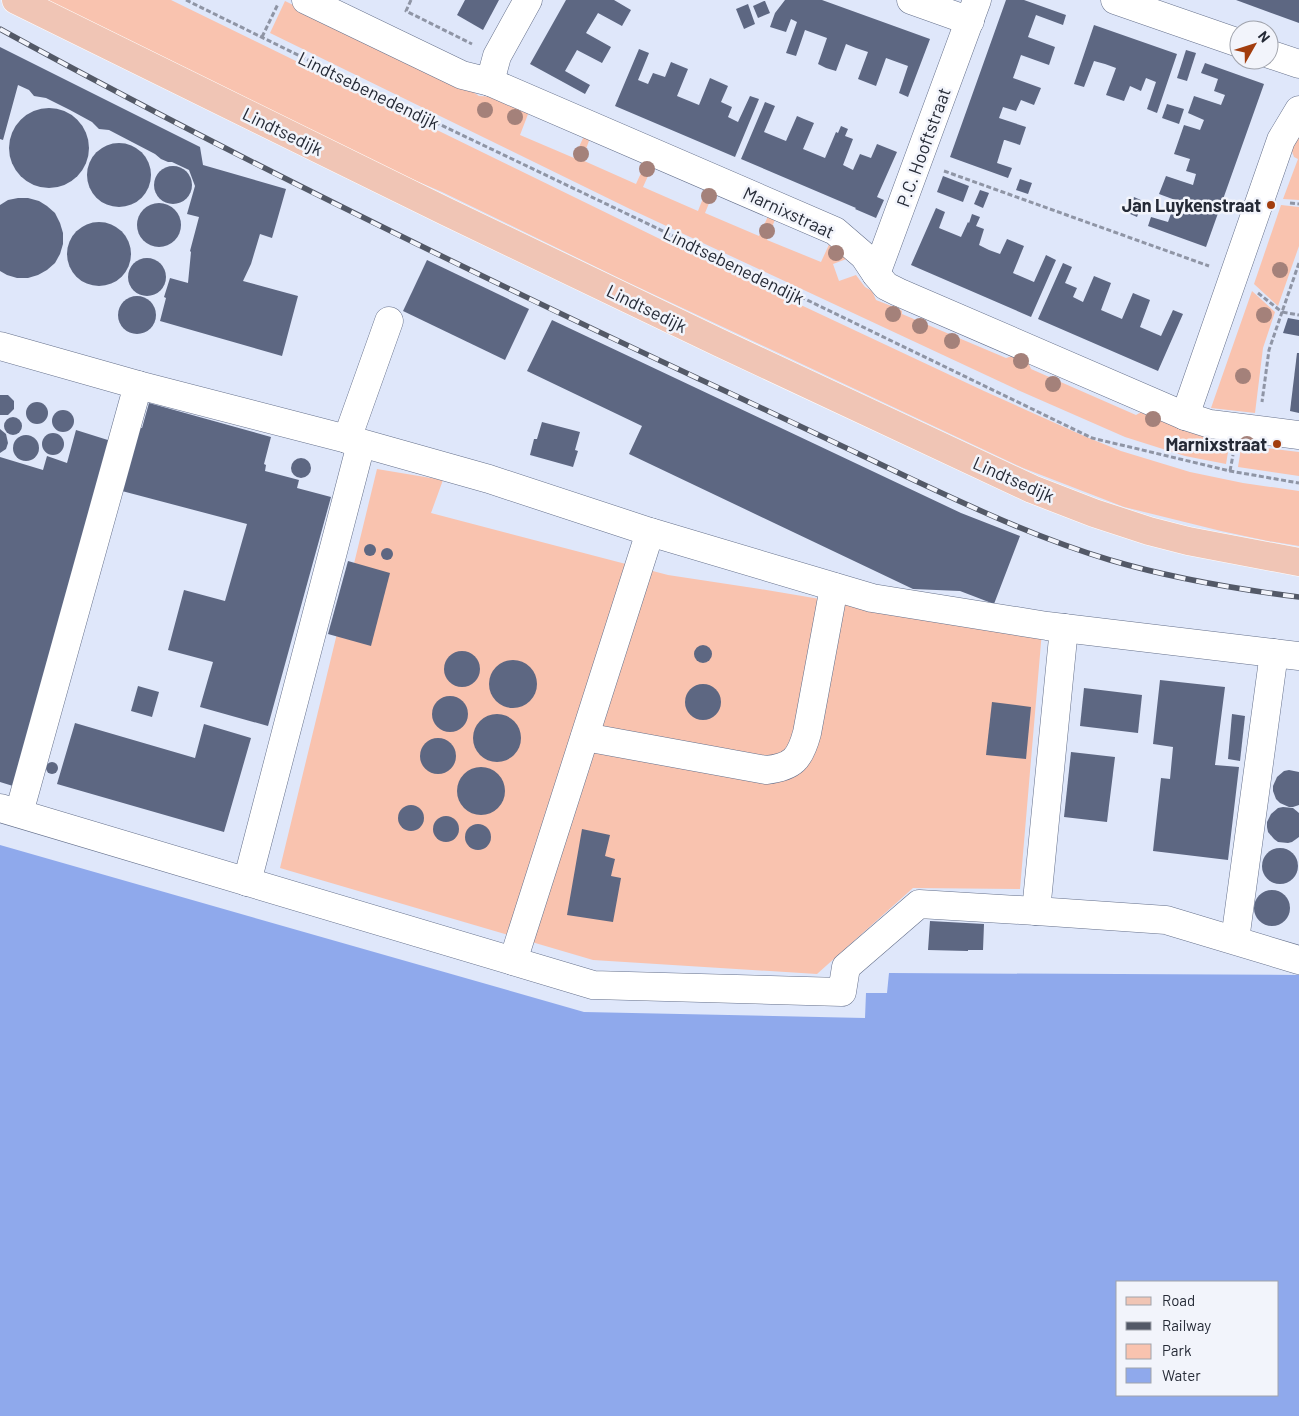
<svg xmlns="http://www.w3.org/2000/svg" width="1299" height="1416" viewBox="0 0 1299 1416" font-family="Barlow,sans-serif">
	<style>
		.green { fill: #f9c3af }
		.water { fill: #8fa9ec; fill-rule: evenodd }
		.building { fill: #5d6782 }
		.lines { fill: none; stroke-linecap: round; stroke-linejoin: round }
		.minor-casing { stroke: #65708b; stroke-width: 29 }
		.major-casing { stroke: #fff; stroke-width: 29 }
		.path { stroke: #8f95a5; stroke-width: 3; stroke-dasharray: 5 2.5; stroke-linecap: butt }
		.minor { stroke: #fff; stroke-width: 28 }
		.major { stroke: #f0c5b5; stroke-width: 28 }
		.rail-casing { stroke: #535967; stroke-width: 5.5 }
		.rail { stroke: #f2f4fb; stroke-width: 4; stroke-dasharray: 11; stroke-linecap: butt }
		.tree { fill: #a4817a }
		.poi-dot { fill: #a23d0e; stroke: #f2f4fb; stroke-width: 2 }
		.labels { text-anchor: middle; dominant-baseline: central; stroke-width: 5; stroke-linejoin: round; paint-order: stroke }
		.street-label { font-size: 18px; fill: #252a36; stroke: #f2f4fb }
		.poi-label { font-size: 18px; font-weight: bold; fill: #252a36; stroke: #f2f4fb; text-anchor: end }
	</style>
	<rect width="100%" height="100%" fill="#dfe7fa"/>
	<g class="green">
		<path d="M43,0h128l489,239 324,152 100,45 37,15 69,21 53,11 56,8v55l-31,-5 -47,-10 -97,-24 -101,-39 -398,-187 -183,-89 -191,-82z"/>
		<path d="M285,1l185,89 9,6 18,1 33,12 -10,26 54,23 10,-22 6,2 -8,22 54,24 10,-22 7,3 -10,22 55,24 9,-23 7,3 -9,22 54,23 10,-22 7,3 -9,23 54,22 11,-24 17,20 -16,6 6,17 17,-6 9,12 7,4 4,9 23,9 3,2v3l104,44 13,-4 7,3 5,12 105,46 7,-4 88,23 -5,30 -41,-8 -60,-19 -105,-46 -390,-182 -360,-176z"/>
		<path d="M1299,128v72l-16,-1 15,-40 -4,-2 -4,-11z"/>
		<path d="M1281,205l18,2v39l-21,60 -24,-22z"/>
		<path d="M1252,291l23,21 -12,36 -8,65 -44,-5z"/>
		<path d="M1243,436l5,1 9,10 42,5v24l-61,-9z"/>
		<path d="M377,469l66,11 -12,33 237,62 92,14 137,23 145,19 -22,258 -107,-1 -96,86 -224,-14 -313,-92z"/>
	</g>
	<path class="water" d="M0,845l584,167 281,6 1,-25h21l2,-20 410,2v441h-1299zM1118,1282h160v113h-160z"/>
	<g class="building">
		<path d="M465,0h34l-16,30 -26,-15z"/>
		<path d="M566,0h48l17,10 -9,16 -24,-13 -12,20 25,14 -9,16 -25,-13 -12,21 25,14 -5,9 -55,-30z"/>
		<path d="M785,0h37l108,39 -22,58 -9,-4 9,-27 -22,-8 -10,28 -18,-7 10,-27 -12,-4 -10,-4 -10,27 -10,-3 -8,-4 9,-26 -22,-8 -9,26 -10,-3 11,-31 -6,-3 -5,13 -16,-5 5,-14z"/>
		<path d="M1006,0h18l42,15 -3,10 -27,-10 -8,22 27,10 -6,18 -28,-10 -8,23 28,10 -7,17 -13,-5 -5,11 -13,-4 -4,11 27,9 -6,18 -15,-5h-1l-7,23 15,5 -4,10 -58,-21z"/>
		<path d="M1236,0h63v23z"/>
		<path d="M764,1h1l5,12 -12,5 -5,-12z"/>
		<path d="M748,4l7,20 -11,5 -8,-20z"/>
		<path d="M1094,25l83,29 -20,59 -10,-4 9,-27 -10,-4 -5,13 -11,-5 -6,15 -18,-6 10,-27 -11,-4 -11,-3 -10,26 -10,-3z"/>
		<path d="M0,47l200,100 3,18 83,24 -14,49 -12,-4 -9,30 -8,17 55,15 -16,60 -122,-35 6,-23 -2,-1 6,-19 18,5 3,-31 -1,-1 9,-34 -12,-3 8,-28 -6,-16 -17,-8h-4l-7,-3 -6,-5 -46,-24 -10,-1 -7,-7 -22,-12 -24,-12 -12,-2 -5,-6 -11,-5 -15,55 -3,-1z"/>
		<path d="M639,49l10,4 -11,27 10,4 5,-11 12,4 6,-15 17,7 -11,27 22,9 11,-27 18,8 -7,16 11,5 -4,10 10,5 12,-26 9,3 -24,58 -120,-51z"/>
		<path d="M1186,50l10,3 -9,28 -10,-3z"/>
		<path d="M1205,63l59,21 -58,163 -58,-21 3,-9 17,5 4,-11 10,4 4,-11 -27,-10 7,-18 27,9 3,-11 -10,-3 4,-12 -16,-5 10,-29 16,5 4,-10 -16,-7 6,-17 27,9 4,-10 -11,-4 4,-12 -17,-6z"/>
		<path d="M765,102l10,4 -11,26 22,9 11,-25 7,3 10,4 -11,26 22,9 11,-26 2,1 3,-7 7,3 -3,7 8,3 -10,26 10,5 7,-16 11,4 6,-14 20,8 -20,45 7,3 -8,18 -21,-9 1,-1 -115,-49z"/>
		<path d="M1167,104l17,5 -5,15 -17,-6z"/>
		<circle cx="49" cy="148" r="40"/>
		<circle cx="119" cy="175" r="32"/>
		<circle cx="173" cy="185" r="19"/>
		<path d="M943,176l26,10 -6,16 -26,-10z"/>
		<path d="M1020,179l12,4 -4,11 -12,-4z"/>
		<path d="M980,190l9,3 -6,15 -9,-4z"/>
		<path d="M1134,197l9,4 -6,16 -9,-4z"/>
		<path d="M18,198h10l11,3 8,5 8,7 5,10 3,10v11l-3,10 -5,9 -8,7 -9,5 -10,3h-11l-10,-3 -7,-4v-66l8,-5z"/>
		<circle cx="159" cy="225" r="22"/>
		<path d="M936,208l9,4 -6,16 22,9 7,-15 1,1 3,-9 8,3 -4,9 8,3 -5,16 10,5 11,4 7,-15 17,7 -11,27 21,9 12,-27 10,5 -25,57 -120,-52z"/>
		<circle cx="99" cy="254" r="32"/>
		<circle cx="147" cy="277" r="19"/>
		<path d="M427,260l102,49 -24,51 -102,-49z"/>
		<path d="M1063,263l9,4 -7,16 12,5 -4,9 10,5 11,-26 17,7 -10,27 21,9 11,-26 17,7 -10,27 21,9 12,-26 10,4 -25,57 -120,-52z"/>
		<circle cx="137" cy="315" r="19"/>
		<path d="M1288,318l11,2v16l-16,-3z"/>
		<path d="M552,320l409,193 59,23 -26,68 -34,-13 -47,-2 -284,-135 13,-28 -115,-55z"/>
		<path d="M1297,353h2v60l-9,-2z"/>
		<path d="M0,395h8l6,6v8l-6,6h-8z"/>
		<circle cx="37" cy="413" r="11"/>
		<path d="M149,403l122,34 -7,27 2,1 -1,6 34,9 -2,8 34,9 -63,229 -68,-19 13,-45 -45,-12 16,-60 41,11 22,-77 -125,-33 18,-63h2z"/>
		<circle cx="63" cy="421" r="11"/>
		<circle cx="13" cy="426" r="9"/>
		<path d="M542,422l38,10 -5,18 3,1 -5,16 -43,-12 4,-16h3z"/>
		<path d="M0,429l6,5 2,9 -2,6 -6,4z"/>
		<path d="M76,430l35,11 -98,345 -13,-4v-325l43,13 4,-14 20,7z"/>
		<circle cx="53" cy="444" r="11"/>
		<circle cx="26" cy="448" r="13"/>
		<circle cx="301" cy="468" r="10"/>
		<circle cx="370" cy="550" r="6"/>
		<circle cx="387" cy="554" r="6"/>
		<path d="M348,561l42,12 -19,73 -43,-12z"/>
		<circle cx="703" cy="654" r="9"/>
		<circle cx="462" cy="669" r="18"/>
		<circle cx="513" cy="684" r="24"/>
		<path d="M1160,680l65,7 -10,78 24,2 -11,93 -75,-9 8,-73 9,1 3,-32 -20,-3z"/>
		<circle cx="703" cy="702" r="18"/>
		<path d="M138,686l21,6 -7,25 -21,-6z"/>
		<path d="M1084,688l58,7 -4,38 -58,-7z"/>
		<circle cx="450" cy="714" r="18"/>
		<path d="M992,702l39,5 -5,52 -40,-4z"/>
		<circle cx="497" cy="738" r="24"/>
		<path d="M1232,714l13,2 -5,45 -12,-2z"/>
		<path d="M75,723l120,35 9,-34 47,14 -27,94 -167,-48z"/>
		<circle cx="438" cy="756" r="18"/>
		<path d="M1071,752l44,5 -8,65 -43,-5z"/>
		<circle cx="52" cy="768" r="6"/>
		<circle cx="481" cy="791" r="24"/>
		<path d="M1289,770l10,2v33l-6,2h-4l-9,-4 -4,-4 -3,-8v-5l4,-9 7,-6z"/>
		<circle cx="411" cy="818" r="13"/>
		<path d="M1283,807l10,1 6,5v24l-7,5 -4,1 -10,-1 -4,-3 -6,-7 -1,-5v-5l4,-8 7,-6z"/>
		<circle cx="446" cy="829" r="13"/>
		<circle cx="478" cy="837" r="13"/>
		<path d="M582,829l28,6 -5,21 10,3 -4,17 10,2 -8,44 -46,-7z"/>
		<circle cx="1280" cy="866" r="18"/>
		<circle cx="1272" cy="908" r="18"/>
		<path d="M930,921l54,3 -1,26h-15v1l-40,-1z"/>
	</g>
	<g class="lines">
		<defs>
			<g id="minor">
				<path d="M306,0l156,75 28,7 345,149 29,25 12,18 10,12 12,6 287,124 25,8 89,11"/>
				<path d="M911,0l59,21"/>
				<path d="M1115,0l124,43"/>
				<path d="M1269,54l30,10"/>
				<path d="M490,82l7,-26 31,-56"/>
				<path d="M876,274l101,-274"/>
				<path d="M0,346l138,39 209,54 142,40 161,53 222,66 175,28 252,30"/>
				<path d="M1185,416l96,-276 18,-30"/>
				<path d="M347,439l42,-118"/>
				<path d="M585,737l181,33c27,-3 34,-11 41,-37l27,-146"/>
				<path d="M0,808l593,177 249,7 4,-25 73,-63 117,7 130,9 133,40"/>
				<path d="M19,813l119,-428"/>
				<path d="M247,882l114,-438"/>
				<path d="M1036,911l28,-283"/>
				<path d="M1235,940l39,-287"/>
				<path d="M513,961l137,-429"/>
			</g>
			<path id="major" d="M16,0l431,212 273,131 312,146 62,24 55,18 39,10 111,21"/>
		</defs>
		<use href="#minor" class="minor-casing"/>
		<use href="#major" class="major-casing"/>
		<g class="path">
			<path d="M186,0l232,114 385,184 289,140 138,33 69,12"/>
			<path d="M411,0l-5,11 66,33"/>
			<path d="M262,37l16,-33"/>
			<path d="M944,171l265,95"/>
			<path d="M1290,203l9,1"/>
			<path d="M1299,263l-17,49 17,3"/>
			<path d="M1258,293l24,19 -13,38 -7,52"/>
			<path d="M1230,471l3,-16"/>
		</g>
		<use href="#minor" class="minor"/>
		<use href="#major" class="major"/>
		<defs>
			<path id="rail" d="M0,29c228,125 462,239 697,349 74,34 147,69 221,104 62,29 125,58 192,78 61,18 125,29 189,37"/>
		</defs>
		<use href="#rail" class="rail-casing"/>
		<use href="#rail" class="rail"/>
	</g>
	<g class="tree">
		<circle cx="485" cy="110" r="8"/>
		<circle cx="515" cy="117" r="8"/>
		<circle cx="581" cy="154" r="8"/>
		<circle cx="647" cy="169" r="8"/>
		<circle cx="709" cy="196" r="8"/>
		<circle cx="767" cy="231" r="8"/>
		<circle cx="836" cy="253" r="8"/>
		<circle cx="1280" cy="270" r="8"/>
		<circle cx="893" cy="314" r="8"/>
		<circle cx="1264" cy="315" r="8"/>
		<circle cx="920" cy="326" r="8"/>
		<circle cx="952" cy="341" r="8"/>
		<circle cx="1021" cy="361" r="8"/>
		<circle cx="1243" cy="376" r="8"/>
		<circle cx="1053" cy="384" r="8"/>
		<circle cx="1153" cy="419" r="8"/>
		<circle cx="1247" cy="444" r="8"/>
	</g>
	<g class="poi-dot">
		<circle cx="1271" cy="205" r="5"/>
		<circle cx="1277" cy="444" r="5"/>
	</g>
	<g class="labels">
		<g class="street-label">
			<text transform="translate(369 90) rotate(26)">Lindtsebenedendijk</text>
			<text transform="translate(283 131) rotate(26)">Lindtsedijk</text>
			<text transform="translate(923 147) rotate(-70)">P.C. Hooftstraat</text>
			<text transform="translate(789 212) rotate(25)">Marnixstraat</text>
			<text transform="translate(734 265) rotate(26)">Lindtsebenedendijk</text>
			<text transform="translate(647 308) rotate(26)">Lindtsedijk</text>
			<text transform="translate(1014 479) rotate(24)">Lindtsedijk</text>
		</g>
		<g class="poi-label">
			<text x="1261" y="205">Jan Luykenstraat</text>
			<text x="1267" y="444">Marnixstraat</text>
		</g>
	</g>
	<rect x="1116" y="1281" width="162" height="115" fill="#f2f4fb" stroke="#a0a3ac"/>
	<rect x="1126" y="1297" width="25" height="8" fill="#f0c5b5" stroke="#a0a3ac"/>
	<text x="1162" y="1306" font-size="15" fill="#252a36">Road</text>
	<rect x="1126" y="1322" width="25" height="8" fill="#535967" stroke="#a0a3ac"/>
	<text x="1162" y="1331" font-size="15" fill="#252a36">Railway</text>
	<rect x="1126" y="1344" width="25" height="15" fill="#f9c3af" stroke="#a0a3ac"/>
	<text x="1162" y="1356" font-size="15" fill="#252a36">Park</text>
	<rect x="1126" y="1368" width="25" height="15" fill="#8fa9ec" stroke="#a0a3ac"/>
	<text x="1162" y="1381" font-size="15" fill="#252a36">Water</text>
	<g transform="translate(1254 45) rotate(51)"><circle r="24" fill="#f2f4fb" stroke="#a0a3ac"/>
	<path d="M0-4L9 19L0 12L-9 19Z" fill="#a23d0e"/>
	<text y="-8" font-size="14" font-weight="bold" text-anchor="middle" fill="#252a36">N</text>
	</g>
</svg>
